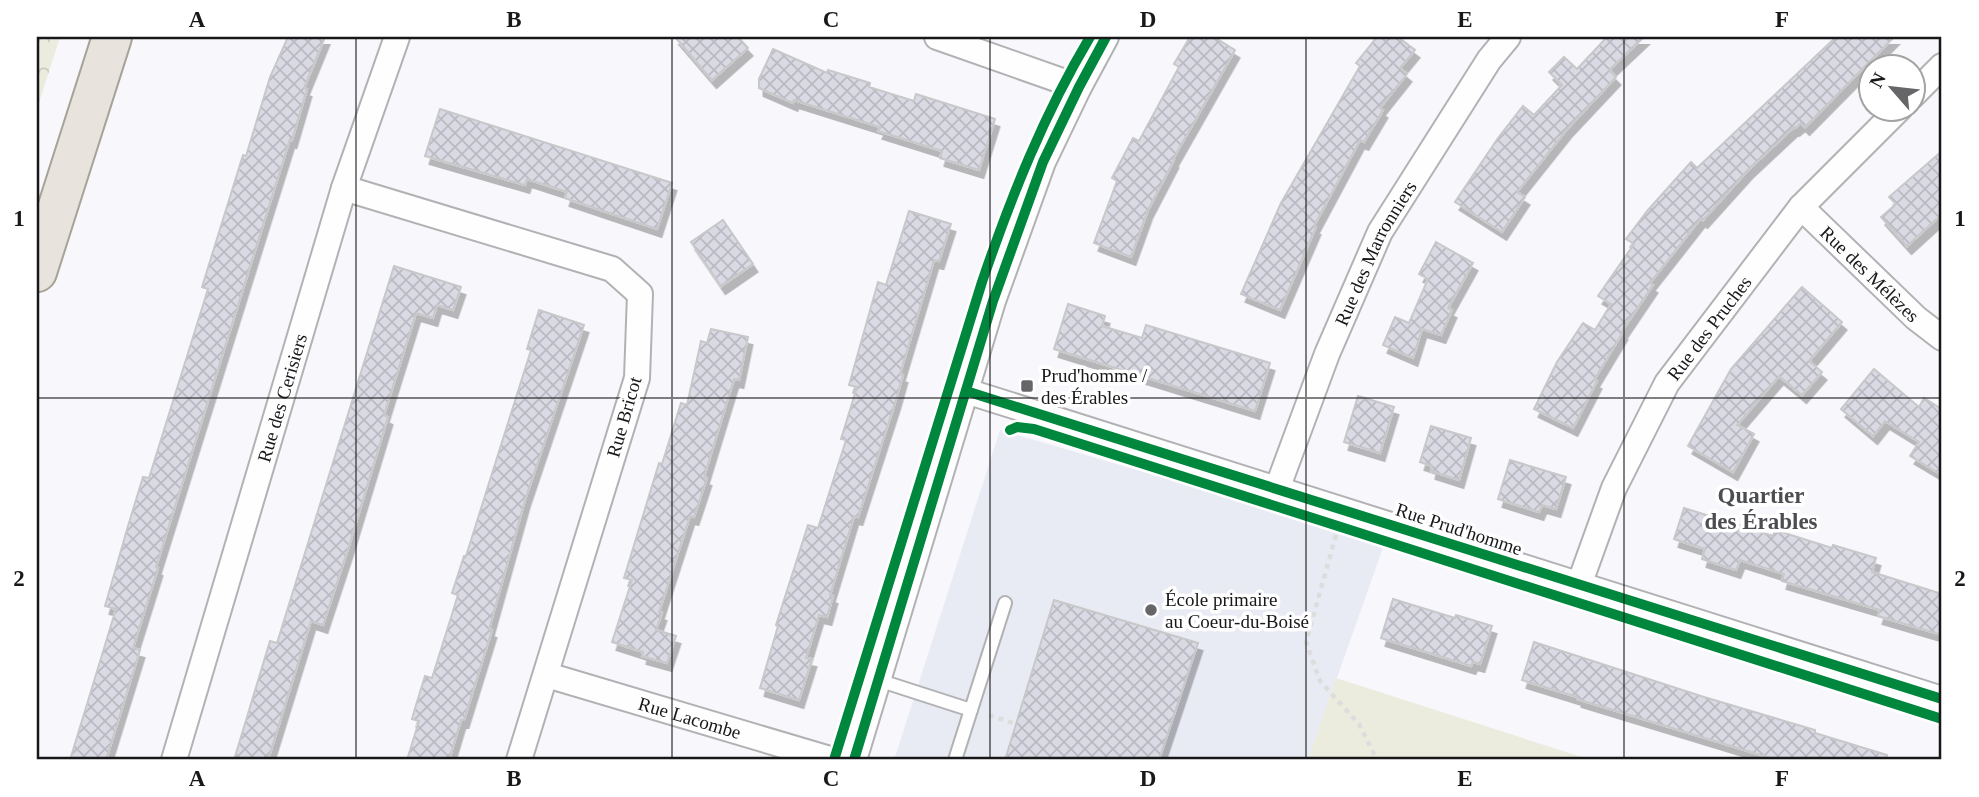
<svg xmlns="http://www.w3.org/2000/svg" width="1979" height="797" viewBox="0 0 1979 797" font-family="'Times New Roman',serif">
	<style>
		.built { fill: #e9ebf4 }
		.green { fill: #ebecde }
		.forest { fill: url(#forest-crowns) }
		.building { fill: url(#building-cross-hatch); stroke: #c8c8ca; stroke-width: 2; filter: url(#shadow) }
		.lines { fill: none; stroke-linecap: round; stroke-linejoin: round }
		.service-casing { stroke: #b2b2b4; stroke-width: 16 }
		.minor-casing { stroke: #b2b2b4; stroke-width: 28 }
		.primary-casing { stroke: #a8a397; stroke-width: 42 }
		.path { stroke: #ddd; stroke-width: 4.5; stroke-dasharray: 5 5; stroke-linecap: butt }
		.service { stroke: #fefeff; stroke-width: 12 }
		.minor { stroke: #fefeff; stroke-width: 24 }
		.primary { stroke: #e8e4dd; stroke-width: 38 }
		.cycleway-casing { stroke: #fff; stroke-width: 15 }
		.cycleway { stroke: #00873e; stroke-width: 10 }
		.grid { fill: none; stroke: #18181a; stroke-width: 2; stroke-opacity: 0.55 }
		.poi-dot { fill: #666669; stroke: #fff; stroke-width: 2.5 }
		.labels { text-anchor: middle; dominant-baseline: central; stroke-width: 7; stroke-linejoin: round; paint-order: stroke }
		.street-label { font-size: 19px; fill: #18181a; stroke: #fff }
		.poi-label { font-size: 19px; fill: #18181a; stroke: #fff; text-anchor: start }
		.quarter-label { font-size: 23px; font-weight: bold; fill: #4c4d51; stroke: #fff }
		.neatline { fill: none; stroke: #18181a; stroke-width: 2.5 }
		.grid-label { font-size: 23px; text-anchor: middle; font-weight: bold; fill: #18181a }
	</style>
	<defs>
		<pattern id="forest-crowns" width="20" height="18" patternUnits="userSpaceOnUse" patternTransform="scale(1.75)"><rect width="20" height="18" fill="#ebecde"/><path d="M2 6a3 3 0 1 1 6 0M12 15a3 3 0 1 1 6 0" fill="none" stroke="#c9cabe"/></pattern>
		<pattern id="building-cross-hatch" width="8" height="8" patternUnits="userSpaceOnUse" patternTransform="scale(1.75)"><rect width="8" height="8" fill="#d9dae4"/><path d="M0 0l8 8M0 8l8-8" fill="none" stroke="#babac3"/></pattern>
		<filter id="shadow"><feDropShadow dx="4.5" dy="8" stdDeviation="0" flood-color="#0004"/></filter>
	</defs>
	<rect width="100%" height="100%" fill="#f8f8fc"/>
	<path class="built" d="M1000,430l385,112 -77,218h-414z"/>
	<path class="green" d="M1336,678l255,82h-283z"/>
	<path class="forest" d="M37,37h23l-23,72z"/>
	<g class="building">
		<path d="M288,37h37l-21,51 3,1 -15,51 -2,-1 -134,428 2,1 -25,80 7,2 -34,110h-36l46,-151 -11,-3 23,-80 15,-49 6,1 59,-189 -6,-2 41,-132 3,1 24,-79z"/>
		<path d="M675,37h63l10,11 -36,32z"/>
		<path d="M1190,37h24l21,13 -62,109 1,1 -26,50 -17,47 -37,-14 23,-62 -5,-3 21,-40 6,3 40,-74 -5,-3z"/>
		<path d="M1377,37h21l17,13 -15,18 7,6 -27,34 3,2 -19,32 -4,-2 -46,86 2,1 -36,83 -39,-16 40,-91 79,-137 -4,-3z"/>
		<path d="M1607,37h37l-35,33 7,7 -48,51 -51,64 8,5 -23,35 -47,-30 43,-64 25,-32 11,9 28,-30 -13,-13 15,-15 13,12z"/>
		<path d="M1836,37h58l-89,90 -4,-4 -6,5 -1,-1 -46,43 -45,50 -2,-2 -51,65 3,2 -31,46 1,1 -29,48 3,1 -24,47 -39,-19 23,-47 26,-39 12,7 16,-26 -13,-8 36,-52 -8,-5 22,-29 43,-48 6,6z"/>
		<path d="M773,49l54,24 1,-3 42,13 -1,4 45,14 2,-7 79,25 -16,51 -39,-12 2,-7 -64,-20 2,-4 -86,-27 -1,3 -34,-15v-9z"/>
		<path d="M440,109l232,74 -15,46 -92,-31 2,-6 -40,-13 -2,6 -100,-29z"/>
		<path d="M1942,151v63l-35,32 -26,-29 15,-13 -7,-7z"/>
		<path d="M909,211l42,13 -12,37 -5,-1 -34,114 3,1 -7,25 -38,117 -4,-1 -24,79 3,1 -6,21 -8,-2 -13,43 6,1 -13,41 -39,-12 18,-62 -2,-1 32,-100 10,3 28,-88 -5,-1 16,-52 -8,-2 29,-103 8,3z"/>
		<path d="M723,220l30,44 -32,22 -30,-44z"/>
		<path d="M1436,242l37,21 -25,45 4,2 -11,25 -22,-7 3,1 -9,29 -30,-13 12,-28 14,6 19,-44 -9,-5z"/>
		<path d="M394,266l67,21 -8,23 -16,-5 -4,13 -17,-5 -32,102 4,2 -39,129 -26,79 -12,-4 -43,139h-34l36,-119 7,2z"/>
		<path d="M1802,287l40,35 -33,39 13,11 -20,23 -23,-19 -42,49 17,9 -21,38 -45,-26 43,-77z"/>
		<path d="M1068,304l37,12 -3,10 40,12 4,-13 124,38 -15,48 -201,-62z"/>
		<path d="M539,310l45,15 -59,175 -36,129 3,1 -28,90h-3l-12,40h-42l12,-39 -7,-2 4,-14 9,-29 7,2 26,-83 -6,-2 12,-37h2l65,-206 -4,-1z"/>
		<path d="M711,329l37,8 -9,43 -5,-1 -30,98 3,1 -13,39 -4,-1 -31,96 3,1 -6,17 20,6 -9,27 -25,-7 1,-4 -31,-10 20,-62 -8,-2 35,-115 3,1 19,-61 6,2 14,-64 6,2z"/>
		<path d="M1874,369l45,38 5,-9 16,10 2,-5v72l-32,-19 9,-14 -34,-21 -12,15 -32,-27z"/>
		<path d="M1358,396l36,11 -14,46 -36,-11z"/>
		<path d="M1431,426l40,12 -12,42 -28,-9 1,-5 -12,-4z"/>
		<path d="M1510,460l56,17 -10,32 -14,-4 -3,7 -41,-13z"/>
		<path d="M1684,508l89,28 2,-6 57,18 1,-3 43,13 -4,14 70,22v41l-64,-19 2,-6 -98,-29 2,-7 -44,-14 -4,10 -34,-11 3,-10 -31,-10z"/>
		<path d="M1393,599l62,19 1,-3 36,11 -12,38 -7,-2 -2,4 -90,-28z"/>
		<path d="M1054,600l144,43 -39,117h-154z"/>
		<path d="M1534,642l170,55 111,33v3l72,22 -1,5h-109l-200,-61v-2l-55,-17z"/>
	</g>
	<g class="lines">
		<defs>
			<g id="service">
				<path d="M878,680l93,30"/>
				<path d="M955,760l50,-157"/>
			</g>
			<g id="minor">
				<path d="M937,37l142,50"/>
				<path d="M1912,96l30,-30"/>
				<path d="M344,188l268,81 28,25 -3,84 -118,382"/>
				<path id="s1" d="M1801,207l115,111 26,20"/>
				<path d="M966,391l976,308"/>
				<path id="s2" d="M1277,489l50,-135 53,-122 109,-172 19,-23"/>
				<path id="s3" d="M1579,585l35,-97 53,-105 134,-176 99,-99"/>
				<path id="s4" d="M547,675l286,85"/>
				<path id="s5" d="M174,760l170,-572 53,-151"/>
				<path d="M854,760l139,-459 50,-139 36,-75 27,-50"/>
			</g>
			<path id="primary" d="M37,272l75,-235"/>
		</defs>
		<use href="#service" class="service-casing"/>
		<use href="#minor" class="minor-casing"/>
		<use href="#primary" class="primary-casing"/>
		<g class="path">
			<path d="M1336,535l-30,107 14,39 39,43 18,36"/>
			<path d="M989,715l27,9"/>
		</g>
		<use href="#service" class="service"/>
		<use href="#minor" class="minor"/>
		<use href="#primary" class="primary"/>
		<defs>
			<g id="cycleway">
				<path d="M966,391l976,308"/>
				<path d="M1010,430l7,-3 17,2 908,290"/>
				<path d="M834,760l148,-478c29,-85 62,-168 108,-245"/>
				<path d="M854,760l139,-459 50,-139 36,-75 27,-50"/>
			</g>
		</defs>
		<use href="#cycleway" class="cycleway-casing"/>
		<use href="#cycleway" class="cycleway"/>
	</g>
	<path class="grid" d="M356,37v723M672,37v723M990,37v723M1306,37v723M1624,37v723M37,398h1905"/>
	<g class="poi-dot">
		<rect x="1020" y="379" width="14" height="14" rx="3.5"/>
		<circle cx="1151" cy="610" r="7"/>
	</g>
	<g class="labels">
		<g class="street-label">
			<text stroke="none"><textPath href="#s2" startOffset="256">Rue des Marronniers</textPath></text>
			<text stroke="none"><textPath href="#s1" startOffset="96">Rue des Mélèzes</textPath></text>
			<text stroke="none"><textPath href="#s3" startOffset="290">Rue des Pruches</textPath></text>
			<text stroke="none"><textPath href="#s5" startOffset="378">Rue des Cerisiers</textPath></text>
			<text transform="translate(624 417) rotate(-74)">Rue Bricot</text>
			<text transform="translate(1459 529) rotate(18)">Rue Prud'homme</text>
			<text stroke="none"><textPath href="#s4" startOffset="149">Rue Lacombe</textPath></text>
		</g>
		<g class="poi-label">
			<text x="1041" y="375">Prud'homme /<tspan x="1041" dy="22">des Érables</tspan></text>
			<text x="1165" y="599">École primaire<tspan x="1165" dy="22">au Coeur‑du‑Boisé</tspan></text>
		</g>
		<g class="quarter-label">
			<text x="1761" y="495">Quartier<tspan x="1761" dy="26">des Érables</tspan></text>
		</g>
	</g>
	<rect width="1979" height="797" fill="none" stroke="#ffffff" stroke-width="77"/>
	<g transform="translate(1892 88) rotate(298)"><circle r="33" fill="#ffffff" stroke="#a3a3a3" stroke-width="2"/>
	<path d="M0-5L12 26L0 18L-12 26Z" fill="#666669"/>
	<text y="-10" font-size="19" font-weight="bold" text-anchor="middle" fill="#18181a">N</text>
	</g>
	<rect x="38" y="38" width="1902" height="720" class="neatline"/>
	<g class="grid-label">
		<text x="197" y="27">A</text>
		<text x="514" y="27">B</text>
		<text x="831" y="27">C</text>
		<text x="1148" y="27">D</text>
		<text x="1465" y="27">E</text>
		<text x="1782" y="27">F</text>
		<text x="19" y="226">1</text>
		<text x="1960" y="226">1</text>
		<text x="19" y="586">2</text>
		<text x="1960" y="586">2</text>
		<text x="197" y="786">A</text>
		<text x="514" y="786">B</text>
		<text x="831" y="786">C</text>
		<text x="1148" y="786">D</text>
		<text x="1465" y="786">E</text>
		<text x="1782" y="786">F</text>
	</g>
</svg>
